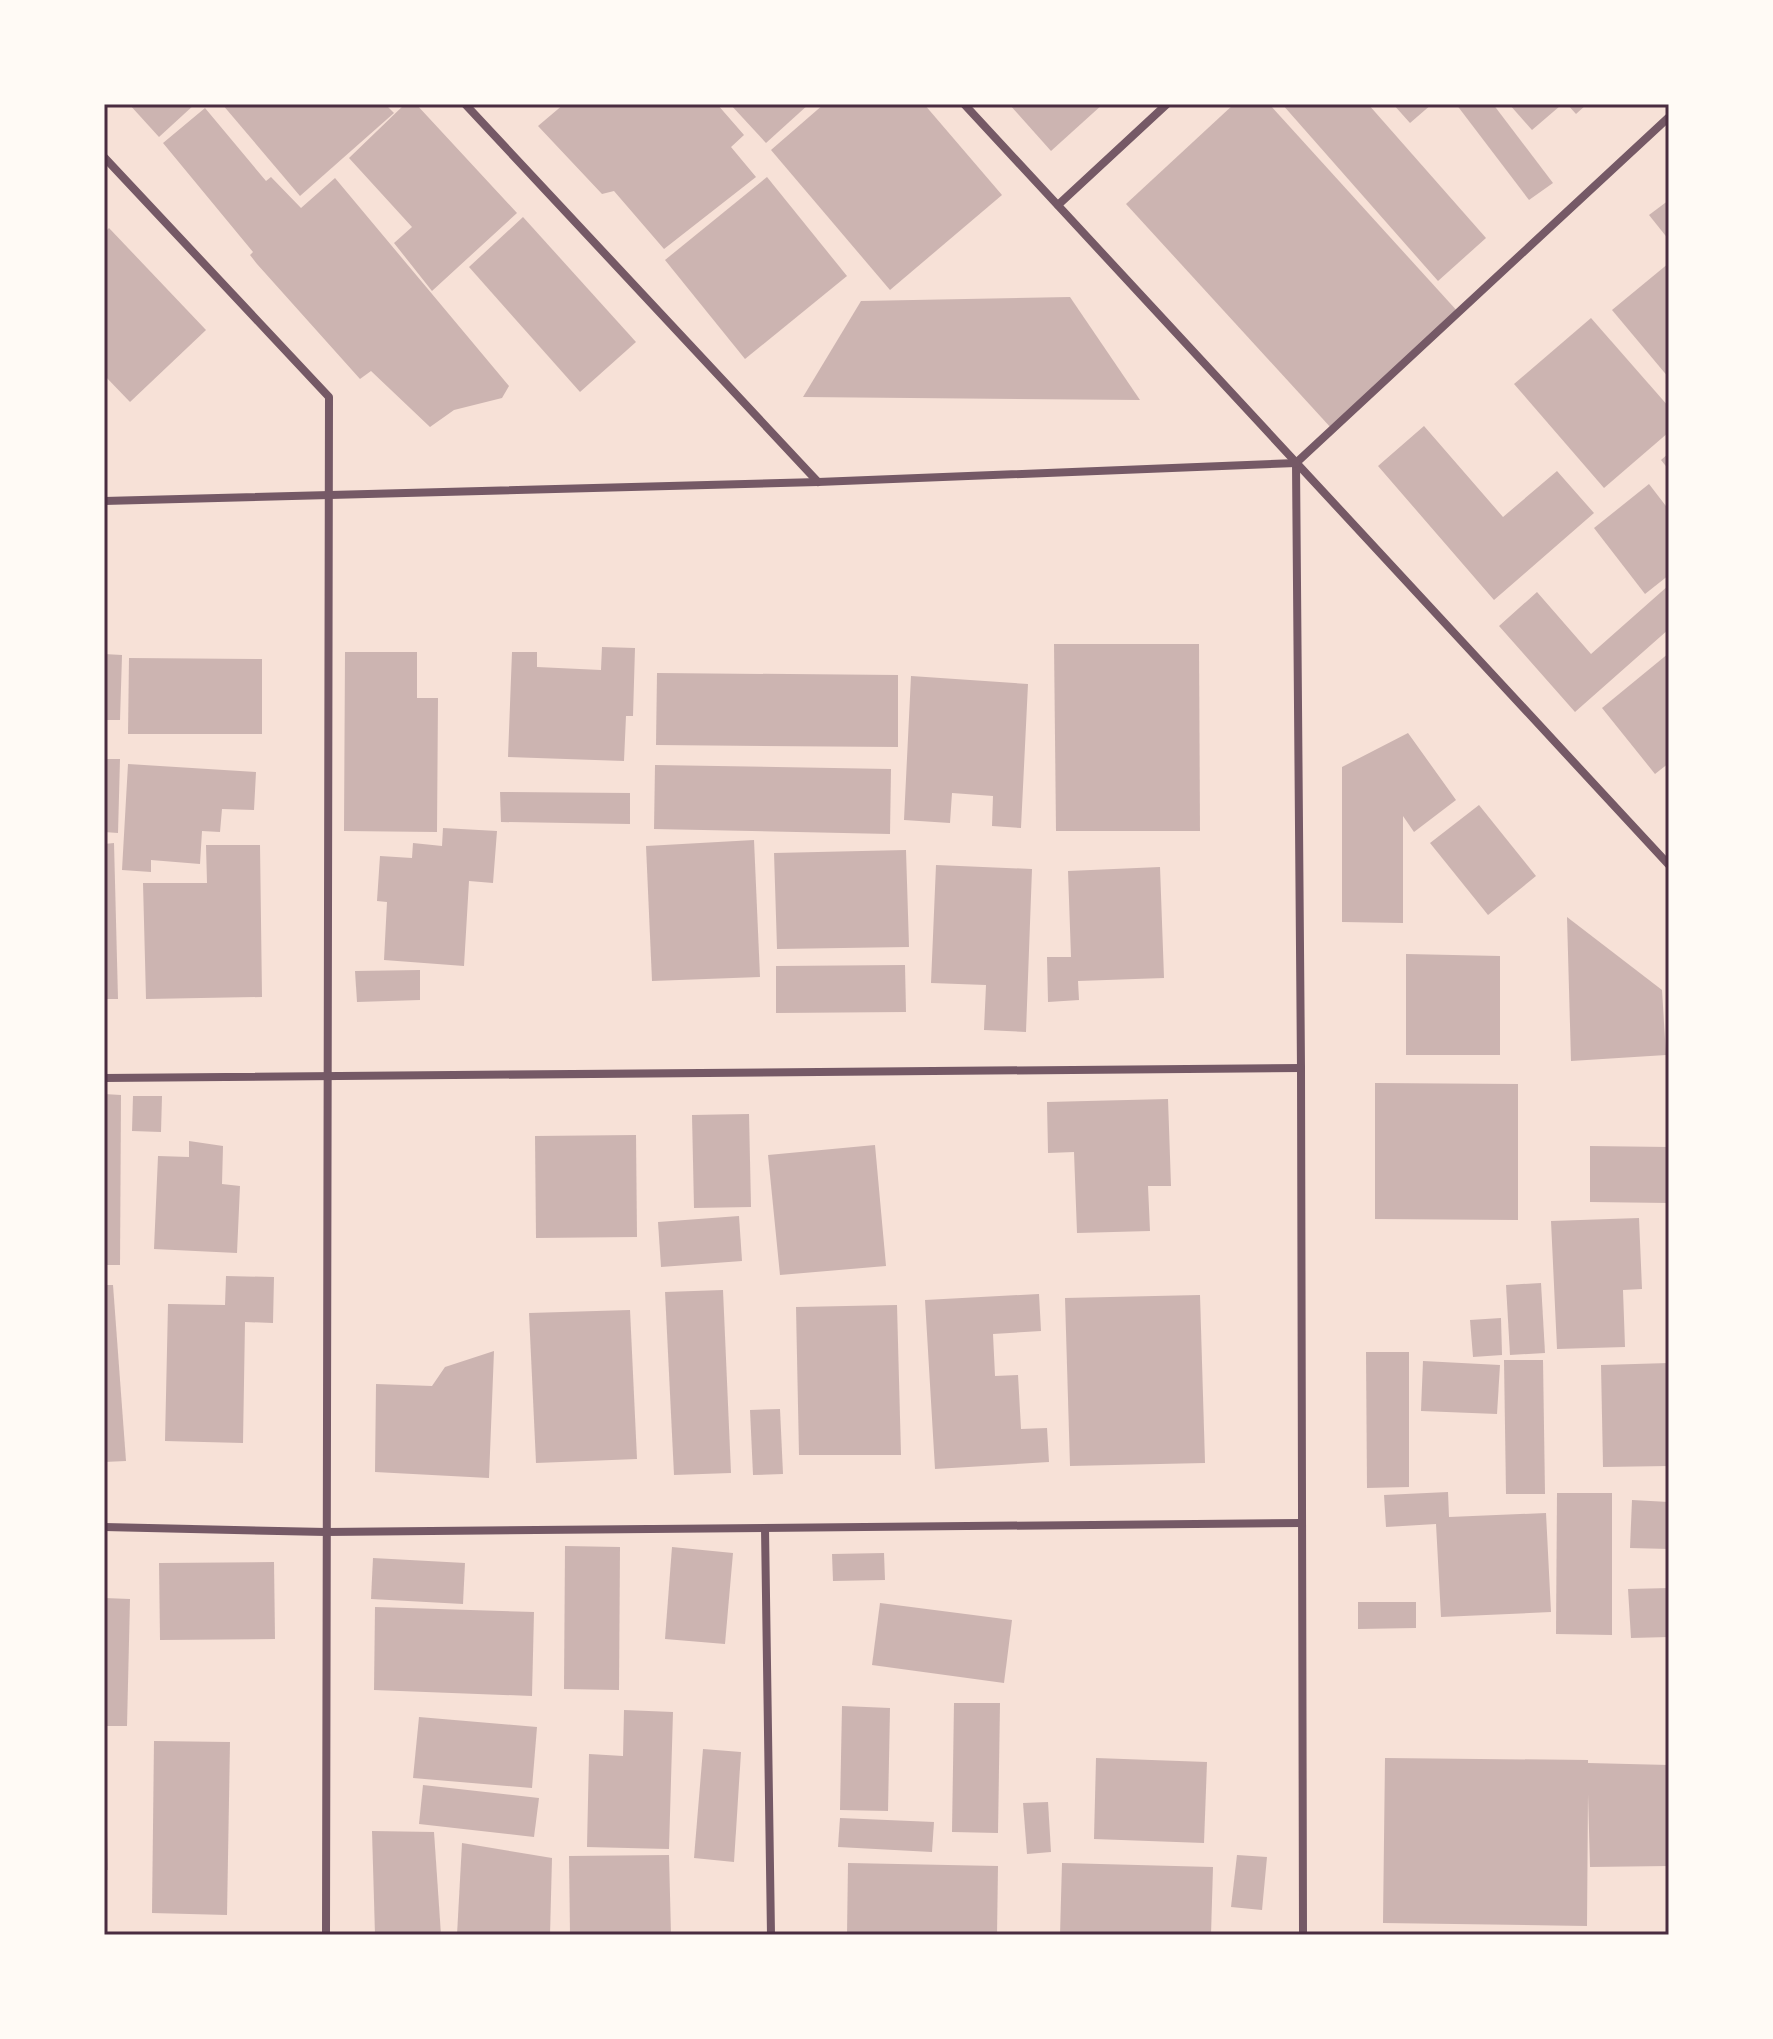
<svg xmlns="http://www.w3.org/2000/svg" width="1773" height="2039" viewBox="0 0 1773 2039" font-family="Arial,sans-serif">
	<style>
		.building { fill: #ccb4b1 }
		.lines { fill: none; stroke-linecap: round; stroke-linejoin: round }
		.minor { stroke: #755966; stroke-width: 8 }
		.neatline { fill: none; stroke: #4a2c40; stroke-width: 3 }
	</style>
	<rect width="100%" height="100%" fill="#f7e1d7"/>
	<g class="building">
		<path d="M129,104h66l-36,33z"/>
		<path d="M222,104h163l9,9 -94,83z"/>
		<path d="M405,104h11l101,109 -85,78 -38,-48 18,-16 -63,-69z"/>
		<path d="M564,104h153l27,31 -13,12 25,30 -92,72 -50,-58 -12,3 -64,-68z"/>
		<path d="M730,104h79l-43,39z"/>
		<path d="M824,104h100l78,91 -112,95 -119,-140z"/>
		<path d="M1009,104h94l-52,47z"/>
		<path d="M1234,104h35l190,209 -127,116 -206,-225z"/>
		<path d="M1282,104h86l118,134 -48,43z"/>
		<path d="M1393,104h39l-22,19z"/>
		<path d="M1456,104h37l60,79 -24,17z"/>
		<path d="M1509,104h49l2,2 -28,24z"/>
		<path d="M1567,104h20l-11,10z"/>
		<path d="M205,108l61,73 5,-4 30,31 34,-30 174,208 -7,12 -48,12 -24,17 -59,-56 -11,8 -103,-115 -7,-9 3,-3 -90,-109z"/>
		<path d="M767,177l80,99 -102,83 -80,-99z"/>
		<path d="M1669,200v40l-20,-25z"/>
		<path d="M523,217l113,125 -56,50 -111,-125z"/>
		<path d="M109,228l97,102 -76,72 -26,-27v-142z"/>
		<path d="M1669,263v115l-57,-68z"/>
		<path d="M1070,297l70,103 -337,-3 58,-96z"/>
		<path d="M1591,318l78,89v25l-65,56 -90,-104z"/>
		<path d="M1424,426l79,91 54,-46 37,42 -100,87 -116,-134z"/>
		<path d="M1669,453v17l-8,-10z"/>
		<path d="M1649,484l20,26v65l-24,19 -51,-66z"/>
		<path d="M1669,585v44l-94,83 -76,-86 38,-34 54,62z"/>
		<path d="M1054,644h145l1,187h-144z"/>
		<path d="M602,647l33,1 -2,68h-7l-2,45 -116,-4 4,-105h25v15l64,3z"/>
		<path d="M345,652h72v46h21l-1,134 -93,-1z"/>
		<path d="M1669,653v110l-14,11 -53,-66z"/>
		<path d="M104,654l18,1 -2,65h-16z"/>
		<path d="M129,658l133,1v75h-134z"/>
		<path d="M657,673l241,2v72l-242,-2z"/>
		<path d="M911,676l117,8 -7,144 -29,-2 1,-30 -41,-3 -2,30 -46,-3z"/>
		<path d="M1408,733l48,67 -42,32 -11,-16v107l-61,-1v-155z"/>
		<path d="M104,759h16l-2,74 -14,-1z"/>
		<path d="M128,764l128,8 -2,38 -32,-1 -2,23 -18,-1 -2,33 -49,-4v12l-29,-2z"/>
		<path d="M655,765l236,4 -1,65 -236,-5z"/>
		<path d="M500,792l130,1v31l-129,-2z"/>
		<path d="M1479,805l57,71 -48,39 -58,-72z"/>
		<path d="M443,828l54,3 -4,52 -24,-2 -5,85 -80,-6 3,-58 -10,-1 3,-45 32,2 1,-15 29,3z"/>
		<path d="M754,840l6,137 -108,4 -6,-135z"/>
		<path d="M114,843l4,156h-14v-155z"/>
		<path d="M206,845h54l2,152 -116,2 -3,-116h64z"/>
		<path d="M906,850l3,97 -132,2 -3,-96z"/>
		<path d="M936,865l96,4 -6,163 -42,-2 2,-45 -55,-2z"/>
		<path d="M1160,867l4,111 -86,3 1,19 -31,2 -1,-45h24l-3,-86z"/>
		<path d="M1567,917l95,73 4,65 -95,6z"/>
		<path d="M1406,954l94,2v99h-94z"/>
		<path d="M905,965l1,47 -130,1v-47z"/>
		<path d="M420,970v30l-63,2 -2,-31z"/>
		<path d="M1375,1083l143,1v136l-143,-1z"/>
		<path d="M104,1094l17,1 -1,170h-16z"/>
		<path d="M133,1096h29l-1,36 -29,-1z"/>
		<path d="M1168,1099l3,87h-23l2,45 -73,2 -3,-81 -26,1 -1,-51z"/>
		<path d="M749,1114l2,93 -57,1 -2,-93z"/>
		<path d="M636,1135l1,102 -101,1 -1,-102z"/>
		<path d="M189,1141l34,5 -1,38 18,2 -3,67 -83,-4 4,-93 31,1z"/>
		<path d="M875,1145l11,121 -106,9 -12,-120z"/>
		<path d="M1590,1146l79,1v56l-79,-1z"/>
		<path d="M739,1216l3,45 -81,6 -3,-45z"/>
		<path d="M1639,1218l3,71 -19,1 2,57 -68,2 -6,-128z"/>
		<path d="M226,1276l48,1 -1,46 -28,-1 -2,121 -78,-2 3,-137 57,1z"/>
		<path d="M1541,1283l4,70 -35,2 -4,-70z"/>
		<path d="M104,1285h9l13,176 -22,1z"/>
		<path d="M723,1290l8,183 -57,2 -9,-183z"/>
		<path d="M1039,1294l2,37 -48,3 2,42 23,-1 3,54 26,-1 2,34 -114,7 -10,-169z"/>
		<path d="M1200,1295l5,168 -135,3 -5,-168z"/>
		<path d="M897,1305l4,150h-102l-3,-148z"/>
		<path d="M630,1310l7,149 -101,4 -7,-150z"/>
		<path d="M1501,1318l1,37 -29,2 -3,-37z"/>
		<path d="M494,1351l-5,127 -114,-6 1,-88 56,2 13,-19z"/>
		<path d="M1366,1352h43v135l-42,1z"/>
		<path d="M1504,1360h39l2,134h-39z"/>
		<path d="M1423,1361l77,4 -3,49 -76,-3z"/>
		<path d="M1669,1363v103l-66,1 -2,-102z"/>
		<path d="M780,1409l3,65 -30,1 -3,-65z"/>
		<path d="M1448,1492l1,25 97,-4 5,99 -110,5 -5,-93 -50,3 -2,-32z"/>
		<path d="M1557,1493h55v142l-56,-1z"/>
		<path d="M1632,1500l37,2v47l-39,-1z"/>
		<path d="M565,1546l55,1 -1,143 -55,-1z"/>
		<path d="M672,1547l61,6 -8,91 -60,-5z"/>
		<path d="M884,1553l1,27 -52,1 -1,-27z"/>
		<path d="M373,1558l92,5 -2,41 -92,-5z"/>
		<path d="M274,1562l1,77 -115,1 -1,-77z"/>
		<path d="M1669,1588v49l-38,1 -3,-49z"/>
		<path d="M104,1598l26,1 -3,127h-23z"/>
		<path d="M1358,1602h58v26l-58,1z"/>
		<path d="M880,1603l132,17 -8,63 -132,-18z"/>
		<path d="M375,1607l159,5 -2,84 -158,-6z"/>
		<path d="M954,1703h46l-2,130 -46,-1z"/>
		<path d="M842,1706l48,2 -2,103 -48,-1z"/>
		<path d="M624,1710l49,2 -4,137 -82,-2 2,-93 34,2z"/>
		<path d="M419,1717l118,10 -5,61 -119,-10z"/>
		<path d="M154,1741l76,1 -3,173 -75,-2z"/>
		<path d="M703,1749l38,3 -7,110 -40,-4z"/>
		<path d="M1096,1758l111,4 -3,81 -110,-4z"/>
		<path d="M1385,1758l203,2v3l81,2v101l-79,1 -2,-73 -1,132 -204,-3z"/>
		<path d="M423,1785l116,13 -5,39 -115,-13z"/>
		<path d="M1048,1802l3,50 -24,2 -4,-51z"/>
		<path d="M840,1818l94,4 -2,30 -94,-5z"/>
		<path d="M104,1830h3l1,40h-4z"/>
		<path d="M372,1831l62,1 7,103h-66z"/>
		<path d="M462,1843l90,15 -2,77h-93z"/>
		<path d="M669,1855l2,80h-101l-1,-79z"/>
		<path d="M1237,1855l30,2 -5,53 -31,-3z"/>
		<path d="M848,1863l150,3 -1,69h-150z"/>
		<path d="M1062,1863l151,4 -2,68h-151z"/>
	</g>
	<g class="lines">
		<g class="minor">
			<path d="M465,104l353,378"/>
			<path d="M964,104l705,761"/>
			<path d="M104,157l225,240 -3,1538"/>
			<path d="M1058,205l109,-101"/>
			<path d="M1296,463l5,605 2,867"/>
			<path d="M1296,463l373,-346"/>
			<path d="M104,501l714,-19 478,-19"/>
			<path d="M104,1078l1197,-10"/>
			<path d="M104,1527l222,5 976,-9"/>
			<path d="M765,1528l6,407"/>
		</g>
	</g>
	<rect width="1773" height="2039" fill="none" stroke="#fffaf5" stroke-width="212"/>
	<rect x="106" y="106" width="1561" height="1827" class="neatline"/>
</svg>
